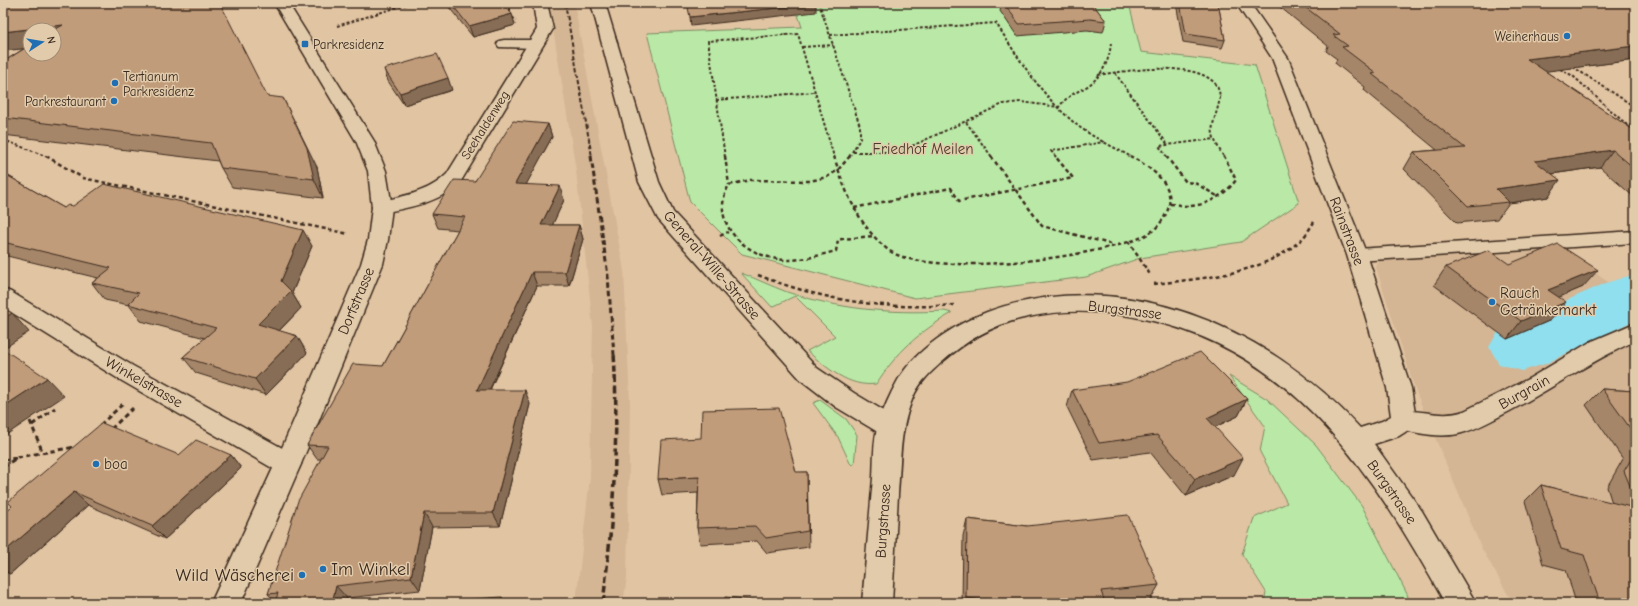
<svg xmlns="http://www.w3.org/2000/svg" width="1638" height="606" viewBox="0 0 1638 606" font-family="'Comic Neue',sans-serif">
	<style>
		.built { fill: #d4b594 }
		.green { fill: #bae9a7; stroke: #7a8a62 }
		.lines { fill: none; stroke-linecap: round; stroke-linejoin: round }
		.river { fill: #90dfee; fill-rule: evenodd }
		.service-casing { stroke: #3b2a1e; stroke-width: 3 }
		.minor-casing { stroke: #3b2a1e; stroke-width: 3 }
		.tertiary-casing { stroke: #3b2a1e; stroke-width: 3 }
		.path-far2 { stroke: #3b2a1e; stroke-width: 2; stroke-dasharray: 3 2; stroke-linecap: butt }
		.path-far1 { stroke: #3b2a1e; stroke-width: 2.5; stroke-dasharray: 4 3; stroke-linecap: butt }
		.path { stroke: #3b2a1e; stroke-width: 3; stroke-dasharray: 5 3.5; stroke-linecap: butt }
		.service { fill: #e2cbab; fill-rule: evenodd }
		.minor { fill: #e2cbab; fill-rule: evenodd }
		.tertiary { fill: #e2cbab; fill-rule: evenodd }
		.rail-far2 { stroke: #3b2a1e; stroke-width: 2; stroke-dasharray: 4.5 2; stroke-linecap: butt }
		.rail-far1 { stroke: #3b2a1e; stroke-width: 3; stroke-dasharray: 5.5 3; stroke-linecap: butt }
		.rail { stroke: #3b2a1e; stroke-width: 3.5; stroke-dasharray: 7 3.5; stroke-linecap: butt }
		.wall { fill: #a68669; stroke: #3b2a1e }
		.shaded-wall { fill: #876d55; stroke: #3b2a1e }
		.building { fill: #c19c7a; stroke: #3b2a1e }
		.poi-dot { fill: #1f6fb2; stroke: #e2cbab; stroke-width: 1.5 }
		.labels { text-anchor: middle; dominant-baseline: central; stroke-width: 3; stroke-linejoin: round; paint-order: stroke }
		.far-poi-label { font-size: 13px; fill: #3b2a1e; stroke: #e2cbab; text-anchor: end }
		.far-street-label { font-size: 13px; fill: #3b2a1e; stroke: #e2cbab }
		.park-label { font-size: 15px; fill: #483d2c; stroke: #e2cbab }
		.street-label { font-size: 15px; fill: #3b2a1e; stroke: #e2cbab }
		.poi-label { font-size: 15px; fill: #3b2a1e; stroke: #e2cbab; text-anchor: start }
		.near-poi-label { font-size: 18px; fill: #3b2a1e; stroke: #e2cbab; text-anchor: start }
	</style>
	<rect width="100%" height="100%" fill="#e1c4a2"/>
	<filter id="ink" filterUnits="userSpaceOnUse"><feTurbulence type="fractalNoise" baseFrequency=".025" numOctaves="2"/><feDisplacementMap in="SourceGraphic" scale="8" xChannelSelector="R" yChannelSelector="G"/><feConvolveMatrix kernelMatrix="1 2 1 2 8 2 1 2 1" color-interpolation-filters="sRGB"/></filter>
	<g filter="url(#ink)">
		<g class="built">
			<path d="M549,3h25l50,268 6,133 -3,173 -4,26h-47l14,-126 3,-151 -17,-156z"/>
			<path d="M1559,246l76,56v301h-122l-32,-56 -65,-155 -40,-125 4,-7 5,-2z"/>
		</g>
		<g class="green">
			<path d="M794,3h335l12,49 114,13 44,138 -58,39 -101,16 -54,19 -171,21 -173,-44 -52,-52 -43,-169 155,-6z"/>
			<path d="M741,273c16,6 30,13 46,19 51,17 103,22 157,19l8,2c-33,19 -55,39 -76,71 -27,4 -50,-17 -69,-33l28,-15 -40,-40 -23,11z"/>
			<path d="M1229,376l38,23 49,46 46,61 45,88 3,9h-146l2,-11 -24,-38 12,-36 33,-15 -27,-51 5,-26z"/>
			<path d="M820,400l26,19 11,16 -3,29 -2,1 -2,-2 -12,-26 -25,-34z"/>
		</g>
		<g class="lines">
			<path class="river" d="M1635,274v46l-90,44 -23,7 -23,-7 -10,-17 10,-17 107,-47z"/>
			<defs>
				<g id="service">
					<path d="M504,40h32l5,1 2,3 -2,3 -5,1 -37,-1 -2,-3 2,-3z"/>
					<path d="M1635,231v12l-278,18 -7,-2 -2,-4 2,-4 7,-2z"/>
				</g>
				<g id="minor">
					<path d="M533,3h14l6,26 -92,152c-21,22 -50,26 -79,32l-7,-2 -3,-4 3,-4c26,-7 52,-9 72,-29l90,-145z"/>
					<path d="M591,3h14l54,179 14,30 144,156 37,25 45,27 4,7 -4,7 -9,3 -9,-3 -45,-27 -35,-27 -143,-161 -19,-37z"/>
					<path d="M3,289l8,3 122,74 164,90 4,8 -4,8 -9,3 -9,-3 -162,-94 -114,-71z"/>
					<path d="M1635,323v18c-44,20 -84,48 -127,71 -16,8 -32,18 -50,22 -20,4 -44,-1 -63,-7l-3,-7 3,-7c21,-7 44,7 69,-2l66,-33 60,-36z"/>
				</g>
				<g id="tertiary">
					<path d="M274,3h14l86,138 12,30 6,36 -4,33 -5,24 -82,200 -60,139h-30l64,-139 86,-200 7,-24 4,-33 -4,-36 -12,-30z"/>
					<path d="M1236,3h14l38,55 79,197 44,133 5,32 -3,7 -14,9 -25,8 48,67 54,92h-31c-68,-122 -146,-248 -292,-282 -41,-10 -84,-13 -125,-4 -34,7 -61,23 -87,46 -10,9 -20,18 -26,30 -16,34 -14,66 -17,102 -2,36 -4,72 -6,108h-30c4,-42 7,-83 11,-125 1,-17 0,-37 5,-53 5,-15 12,-31 20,-45 17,-30 57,-56 89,-68 135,-49 281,15 373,116l22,-7 9,-5 -4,-28 -40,-133 -75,-197z"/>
				</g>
			</defs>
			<use href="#service" class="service-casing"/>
			<use href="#minor" class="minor-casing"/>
			<use href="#tertiary" class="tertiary-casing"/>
			<g class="path-far2">
				<path d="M510,3v11l6,7"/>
				<path d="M819,3l41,123v13l-11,18"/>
				<path d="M337,26l74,-23"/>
				<path d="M830,35l166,-12c21,33 43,69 73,95 17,17 42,27 62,39"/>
				<path d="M802,47l31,-2"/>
				<path d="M1573,67l62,40"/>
				<path d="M1560,69l13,7 54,49 8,1"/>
				<path d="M1115,73l53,72"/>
				<path d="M1098,75c27,-4 121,-20 122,23 -6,30 -15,29 4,59"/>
				<path d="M716,100l99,-8"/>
				<path d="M966,122l26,35"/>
				<path d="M3,145l6,-3 39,15"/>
				<path d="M853,152h41l18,-6 91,-42 18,-2 38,5c8,-11 16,-14 27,-20 16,-10 24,-27 25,-45"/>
				<path d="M725,157l-17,-116 90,-7 36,123"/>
				<path d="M1056,157l-5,-6 53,-9"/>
				<path d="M1167,157l-8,-11 56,-7"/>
			</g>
			<g class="path-far1">
				<path d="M46,156l37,22 266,56"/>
				<path d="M725,156l4,29"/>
				<path d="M834,156c10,34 25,70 53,93 38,31 211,8 255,-12 13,-6 19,-13 25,-25 11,-27 -16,-44 -37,-56"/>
				<path d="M850,156l-12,14 -11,7 -17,4 -60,-1 -21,5c-22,40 20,74 58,75 17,0 33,-5 49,-9l2,-11 4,-1 32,-3"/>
				<path d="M991,156l51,70 72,19"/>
				<path d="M1166,156l20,26 9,1 22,13"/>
				<path d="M1170,204c6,0 13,2 19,2 18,0 37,-12 47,-26l-12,-24"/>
				<path d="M854,208l97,-20 8,13 114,-23 -18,-22"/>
				<path d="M720,236l8,-4"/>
				<path d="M1128,241l23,35"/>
				<path d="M758,275c66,26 126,35 196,30"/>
				<path d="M1154,284c49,-6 110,-9 148,-45 4,-4 8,-11 12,-17"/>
			</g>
			<g class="path">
				<path d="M30,421l13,32"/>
				<path d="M32,425l23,-17"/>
				<path d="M100,425l24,-22"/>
				<path d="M111,429l22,-21"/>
				<path d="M3,460l13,-2"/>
				<path d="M3,467l15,-10 57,-10"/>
			</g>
			<use href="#service" class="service"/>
			<use href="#minor" class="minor"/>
			<use href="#tertiary" class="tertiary"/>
			<path class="rail-far2" d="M565,3l27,154"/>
			<path class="rail-far1" d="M591,156l17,120 6,79"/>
			<path class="rail" d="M603,603c10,-83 16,-166 11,-249"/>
		</g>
		<g class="wall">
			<path d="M3,3l264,93 50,71 6,31 -91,-11 -11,-19 -3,-7 -215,-26v-73l22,-14 -22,3z"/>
			<path d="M447,3h55l13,22 -42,12 -25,-31z"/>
			<path d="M1002,3h90l14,18 -3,11 -16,-2 -70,6 -17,-25z"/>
			<path d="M1176,3h42l7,37 -3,8 -39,-6z"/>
			<path d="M1275,3h360v57l-90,11 90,60v67l-35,-31 -48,7 -4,23 -39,6 -12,16 -40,4 -53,-54 10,-17 23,-2 -73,-60 1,-3 -30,-24 2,-4 -11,-8 2,-5z"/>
			<path d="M384,69l68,21 -48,15 -16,-24z"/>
			<path d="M548,124l4,13 -26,47 38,16 -12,25h27l4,14 -14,47h-32l-47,104 40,14 -30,122 -68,1 -12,63 -73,8 -2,5h-70v-1l-7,-8 53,-135h-4l-10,-14 76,-79 75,-136 -20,-2 -6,-14z"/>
			<path d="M3,173l61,35 248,38 -20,47 9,15 -22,23 18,5 10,17 -41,42 -70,-22 -13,-16 22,-19 -64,-17 -12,-16 -24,-5 -13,-17 6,-5 -95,-23z"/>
			<path d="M1446,267l137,20 -25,10 -7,23 -44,19 -73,-54z"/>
			<path d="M1602,389l33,2v212h-59l-10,-33 -23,-6 -18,-63 16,-16 71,18 -5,-16 16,-28 -37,-54z"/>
			<path d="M1072,390l175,9 -9,17 -23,11 19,48 -48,21 -36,-44 -57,8 -26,-53z"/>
			<path d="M179,455h52l10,13 -76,71 -77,-34 -78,69 -7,-3v-57z"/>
			<path d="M807,472l2,75 -42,6 -10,-12 -57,3 -3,-16 1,-35 -36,2 -4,-16z"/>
			<path d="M967,519l60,7 132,59 -9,15 -23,3h-165l1,-67z"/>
		</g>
		<g class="shaded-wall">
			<path d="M816,4v8l-125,14 -1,-9z"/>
			<path d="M512,14l3,11 -42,12 -4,-11z"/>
			<path d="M63,25l-9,20v-15h-24v18l-27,3v-19z"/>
			<path d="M1635,46v14l-118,15 10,-16z"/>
			<path d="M448,78l4,12 -48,15 -4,-12z"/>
			<path d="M283,98l34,69 6,31 -9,-19z"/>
			<path d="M548,124l4,13 -33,61 -4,-14z"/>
			<path d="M1613,150l-13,17 -77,11 12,-17z"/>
			<path d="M1560,180l-12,17 -39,6v-1l-13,-13z"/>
			<path d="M560,186l4,14 -18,39 -5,-14z"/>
			<path d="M579,225l4,14 -14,47 -4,-14z"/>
			<path d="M303,230l9,16 -20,47 9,15 -32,33 -11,-17 23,-43z"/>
			<path d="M1598,270l-15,17 -49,21 14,-18z"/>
			<path d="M532,272l5,14 -54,118 -6,-14z"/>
			<path d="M1566,302l-15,18 -44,19 14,-18z"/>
			<path d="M12,313l17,19 -26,17v-30z"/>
			<path d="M297,336l10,17 -41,42 -11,-16z"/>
			<path d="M47,378l17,18 -61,41v-30z"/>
			<path d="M525,390l5,14 -30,122 -7,-13z"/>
			<path d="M1247,399l-9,17 -40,19 9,-17z"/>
			<path d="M231,455l10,13 -76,71 -13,-13z"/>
			<path d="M1243,458l-9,17 -48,21 9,-17z"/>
			<path d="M74,492l14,13 -78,69 -7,-5v-16z"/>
			<path d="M424,513l8,14 -12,63 -9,-13z"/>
			<path d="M336,586l11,12 -2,5h-13z"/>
			<path d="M502,597l3,6h-4z"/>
		</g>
		<g class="building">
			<path d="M3,3h217l47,93 16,2 24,50 7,31 -93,-11 -10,-25 -208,-25v-56l27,-17v9h24v-24l9,-5 -60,7z"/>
			<path d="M451,3h51l10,11 -43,12z"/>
			<path d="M687,3h129v1l-126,13z"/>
			<path d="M1004,3h88l14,18 -16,-2 -71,5z"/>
			<path d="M1180,3h38l7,37 -39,-6z"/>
			<path d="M1300,3h335v43l-108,13 108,72v38l-22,-19 -78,11 25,19 -64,9 13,13 -41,4 -54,-54 51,-4 -93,-74 4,-1 -34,-26 6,-1 -15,-11 7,-1z"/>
			<path d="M437,54l11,24 -48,15 -16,-24z"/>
			<path d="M513,121l35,3 -33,60 45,2 -19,39h38l-14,47h-33l-55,118h48l-32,123h-69l-13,64 -75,9 -4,17h-57l3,-10 -10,1 30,-93 30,-55 -21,-1 46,-81 30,2 82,-149 -33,-3 22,-34 21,1z"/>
			<path d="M3,173l61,35 4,-3 5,1 31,-22 199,46 -22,51 10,10 -33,33 39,12 -42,43 -72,-22 33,-29 -88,-24 11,-11 -47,-10 19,-15 -108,-26z"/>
			<path d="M1558,244l40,26 -50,20 18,12 -45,19 -75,-54 43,-17 20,14z"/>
			<path d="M3,308l9,5 -9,6z"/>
			<path d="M3,349l44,29 -44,29z"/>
			<path d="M1200,352l47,47 -40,19 36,40 -48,21 -38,-44 -58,8 -27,-53 55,-8z"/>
			<path d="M1602,389l33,2v44z"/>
			<path d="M779,408l17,64h11l1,59 -42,7 -11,-12 -58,2 2,-51 -41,2 3,-39 40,-2 1,-28z"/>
			<path d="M102,423l77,32 17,-15 35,15 -79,71 -78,-34 -71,61v-39l9,-8 -4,-4z"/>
			<path d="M1635,453v45l-11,-27z"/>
			<path d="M1541,485l94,23v95h-35l-16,-48 -23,-6z"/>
			<path d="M1128,515l31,70 -58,6 4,12h-84l-55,-5 1,-79 60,7z"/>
			<path d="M502,597l-1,6h-77z"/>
			<path d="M725,597l61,6h-62z"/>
		</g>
	</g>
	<g class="poi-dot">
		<circle cx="1567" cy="36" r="4"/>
		<rect x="301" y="40" width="8" height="8" rx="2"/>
		<circle cx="115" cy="83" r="4"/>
		<circle cx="114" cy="101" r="4"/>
		<circle cx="1492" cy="302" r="4"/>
		<circle cx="96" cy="464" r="4"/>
		<circle cx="323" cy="569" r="4"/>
		<circle cx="302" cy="575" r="4"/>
	</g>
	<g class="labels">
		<g class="far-poi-label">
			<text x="1559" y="36">Weiherhaus</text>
			<text x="313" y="44" text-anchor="start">Parkresidenz</text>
			<text x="123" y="76" text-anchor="start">Tertianum<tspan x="123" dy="15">Parkresidenz</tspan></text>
			<text x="106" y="101">Parkrestaurant</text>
		</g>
		<g class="far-street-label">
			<text transform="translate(485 125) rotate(-58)">Seehaldenweg</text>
		</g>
		<g class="park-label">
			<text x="923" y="149">Friedhof Meilen</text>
		</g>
		<g class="street-label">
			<text transform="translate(1347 231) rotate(69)">Rainstrasse</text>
			<text transform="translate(712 265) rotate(49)">General-Wille-Strasse</text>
			<text transform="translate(356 301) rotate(-67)">Dorfstrasse</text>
			<text transform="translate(1125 310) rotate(7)">Burgstrasse</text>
			<text transform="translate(144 382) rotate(30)">Winkelstrasse</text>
			<text transform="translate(1524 392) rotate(-29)">Burgrain</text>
			<text transform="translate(1392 492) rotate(55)">Burgstrasse</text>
			<text transform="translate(883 521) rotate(-86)">Burgstrasse</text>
		</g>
		<g class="poi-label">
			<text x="1500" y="293">Rauch<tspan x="1500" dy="17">Getränkemarkt</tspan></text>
			<text x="104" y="464">boa</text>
		</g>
		<g class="near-poi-label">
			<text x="331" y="569">Im Winkel</text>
			<text x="294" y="575" text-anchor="end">Wild Wäscherei</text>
		</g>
	</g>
	<rect width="1638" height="606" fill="none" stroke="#e2cbab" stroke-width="16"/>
	<rect x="8" y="8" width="1622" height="590" fill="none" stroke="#3b2a1e" stroke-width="1.5" filter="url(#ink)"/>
	<g transform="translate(42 42) rotate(78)"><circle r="19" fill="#e2cbab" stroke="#9f8b73"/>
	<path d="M0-3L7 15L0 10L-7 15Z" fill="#1f6fb2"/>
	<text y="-6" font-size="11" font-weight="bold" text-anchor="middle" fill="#3b2a1e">N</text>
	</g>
</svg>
